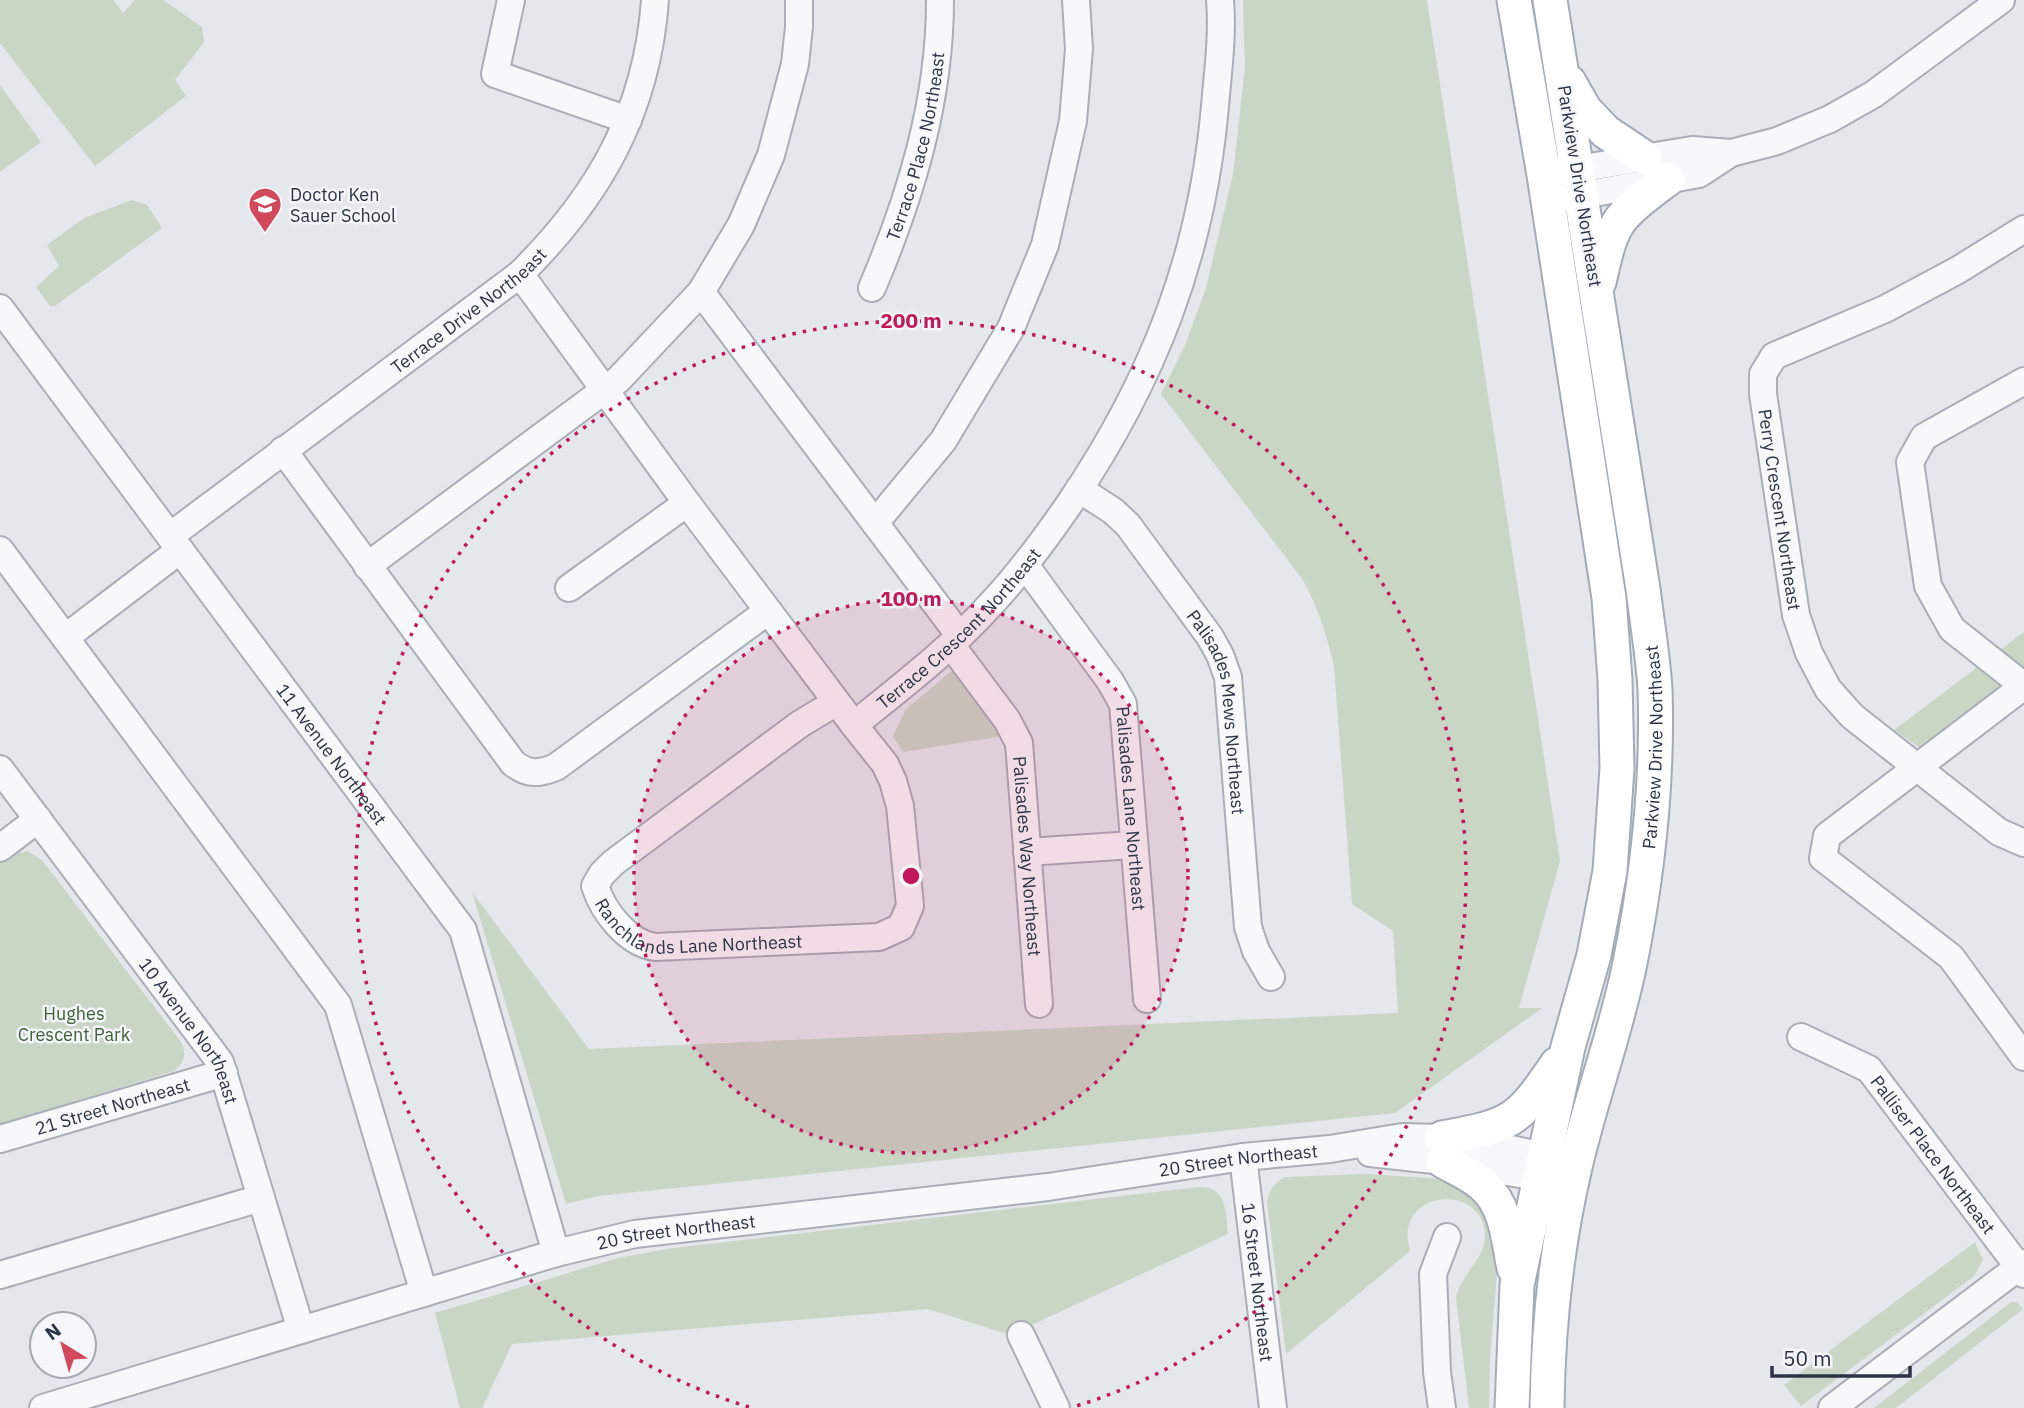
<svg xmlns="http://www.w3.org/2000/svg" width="2024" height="1408" viewBox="0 0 2024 1408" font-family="'IBM Plex Sans',sans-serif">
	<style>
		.green { fill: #c9d6c5 }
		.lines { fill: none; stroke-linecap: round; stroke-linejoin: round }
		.minor-casing { stroke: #a9aeb7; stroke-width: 30 }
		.major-casing { stroke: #a3abb8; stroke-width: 37 }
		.minor { stroke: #f7f8fa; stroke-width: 26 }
		.major { stroke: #fff; stroke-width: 33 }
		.ring { fill: none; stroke: #c2185b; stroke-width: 3.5; stroke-dasharray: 3.5 7 }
		.labels { text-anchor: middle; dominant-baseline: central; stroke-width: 5; stroke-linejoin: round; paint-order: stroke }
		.street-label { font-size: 18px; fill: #2b3445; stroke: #f4f6f9 }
		.poi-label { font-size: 18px; fill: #2b3445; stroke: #f4f6f9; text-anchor: start }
		.park-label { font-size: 18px; fill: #3f6138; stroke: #f4f6f9 }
		.centre { fill: #c2185b; stroke: #f4f6f9; stroke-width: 3.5 }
		.ring-label { font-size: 21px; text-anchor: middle; font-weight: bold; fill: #c2185b; stroke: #f4f6f9; stroke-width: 5; stroke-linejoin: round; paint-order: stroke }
	</style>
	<rect width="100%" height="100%" fill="#e4e7ec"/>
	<g class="green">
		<path d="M0,0h113l10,13 12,-13h28l39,27 2,15 -29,38 11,16 -91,70 -95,-123z"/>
		<path d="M1243,0h184l133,861 -41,147h23l-147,105 -797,83 -32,8 -94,-312 117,157 809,-36 -5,-82 -41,-27 -18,-238c-7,-31 -16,-58 -31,-86l-142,-186 24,-49 21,-57 27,-114 12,-108z"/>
		<path d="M0,85l41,57 -41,30z"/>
		<path d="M132,200l15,5 15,23 -107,78h-5l-14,-19 23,-21 -12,-21 37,-27z"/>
		<path d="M2024,632v41l-101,77 -29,-20z"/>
		<path d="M953,670l50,66 -100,16 -10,-16 13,-27z"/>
		<path d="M27,851l15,9 139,182c6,13 3,20 -7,29l-174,53v-261l11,-8z"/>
		<path d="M1366,1174l66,4 29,5 19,11 19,55 -9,110 -1,49h-20l-13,-111c5,-22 27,-37 29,-58 3,-49 -69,-53 -77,-10 -2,6 1,15 2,22l-124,103 -19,-152c2,-12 7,-19 18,-25z"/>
		<path d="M1199,1187c28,-1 27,26 29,47l-218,101 -82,-26 -416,35 -30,64h-22l-25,-95 183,-55 48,-9z"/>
		<path d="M1975,1242l8,18 -9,16 -173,130 -17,-21z"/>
		<path d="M2011,1302h6l6,7 -127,99h-22z"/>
	</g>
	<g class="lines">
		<defs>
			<g id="minor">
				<path d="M511,0l-16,74 133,46"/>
				<path d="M1559,172l133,-22 39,3"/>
				<path d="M1561,199l138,-25 32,-21 46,-12 53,-22 44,-25 127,-94"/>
				<path id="s1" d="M2024,229l-66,41 -73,39 -111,47 -11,18v20l33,221 13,38 19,36 24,27 147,116 25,11"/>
				<path id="s2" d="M520,274l167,229 167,222c48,-39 97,-76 138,-122 29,-31 54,-65 78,-100 84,-124 132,-248 145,-397 3,-35 8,-71 5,-106"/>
				<path id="s3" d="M872,288c39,-92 68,-187 68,-288"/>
				<path d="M701,292l259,344"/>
				<path id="s4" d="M0,308l463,622 93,323"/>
				<path d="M2024,381l-100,56 -14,25 18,124 24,43 72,57"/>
				<path d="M283,450l230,313c15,12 26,11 43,4l212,-156"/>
				<path id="s5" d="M1079,489l34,22 15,14 82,112 10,18 8,22 20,250 8,24 15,26"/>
				<path d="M875,523l68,-82 68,-113 34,-83 28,-124 6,-72 -3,-49"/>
				<path id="s6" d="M170,536l350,-262c79,-78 127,-162 135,-274"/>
				<path d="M0,550l338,455 86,288"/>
				<path id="s7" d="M1025,565l85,116 13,23 24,295"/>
				<path d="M367,566l251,-186 83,-88 40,-67 30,-70 24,-91 4,-37v-27"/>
				<path d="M569,588l118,-85"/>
				<path d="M66,637l114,-87"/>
				<path id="s8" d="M951,645l56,75 12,23 20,261"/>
				<path d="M2024,686l-197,150 -4,22 128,99 73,100"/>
				<path id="s9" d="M835,703l-35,21 -187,139 -11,11 -7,12c8,25 32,57 60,61l224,-10 22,-10 9,-21 -10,-100 -7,-25 -8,-17 -31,-39"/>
				<path id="s10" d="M0,769l220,293 81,268"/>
				<path d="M0,848l38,-29"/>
				<path d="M1027,852l106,-7"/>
				<path id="s11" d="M1801,1037l68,32 155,205"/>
				<path id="s12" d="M0,1139l224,-66"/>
				<path d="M1370,1153l73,8 113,19"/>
				<path id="s13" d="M1243,1157l30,251"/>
				<path d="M0,1275l261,-77"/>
				<path d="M1021,1335l35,73"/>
				<path id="s14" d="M43,1408l513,-155 79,-19 413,-47 195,-30 87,-8 72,-12 40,1 47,6 75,17"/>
				<path d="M1442,1408l-5,-36 -4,-98 14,-37"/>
				<path d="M1832,1408l192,-145"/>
			</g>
			<g id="major">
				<path d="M1569,82l16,28 21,22 39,26"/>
				<path d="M1599,282c5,-20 9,-46 22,-63 13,-16 31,-28 47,-40"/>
				<path d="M1442,1138c70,-13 75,-15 115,-74"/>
				<path d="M1443,1161c14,8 31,15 42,26 22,21 23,54 29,81"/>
				<path d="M1512,1408l5,-123 51,-238 26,-92 16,-84 7,-103 -2,-88 -6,-82 -65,-423 -30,-175"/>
				<path id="s15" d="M1547,1408c1,-83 9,-160 28,-241 16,-69 41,-135 55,-204 18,-90 28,-183 25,-274 -2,-33 -8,-67 -12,-100l-93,-589"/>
			</g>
		</defs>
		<use href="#minor" class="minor-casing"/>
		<use href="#major" class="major-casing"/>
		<use href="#minor" class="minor"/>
		<use href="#major" class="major"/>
	</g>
	<circle cx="911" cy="876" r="277" fill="#c2185b" fill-opacity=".12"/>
	<g class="ring">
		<circle cx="911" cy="876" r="277"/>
		<path d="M749 1407A555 555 0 1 1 1073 1407"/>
	</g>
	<defs>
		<symbol id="school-pin" viewBox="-11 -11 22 30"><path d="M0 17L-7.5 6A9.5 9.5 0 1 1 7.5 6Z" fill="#d1495b" stroke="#f4f6f9"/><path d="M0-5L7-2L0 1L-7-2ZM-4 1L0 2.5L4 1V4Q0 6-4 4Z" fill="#fff"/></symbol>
	</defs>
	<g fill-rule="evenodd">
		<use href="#school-pin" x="246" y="185" width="38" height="52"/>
	</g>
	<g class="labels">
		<g class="street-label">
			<text stroke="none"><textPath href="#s3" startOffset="149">Terrace Place Northeast</textPath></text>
			<text transform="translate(1580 186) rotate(81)">Parkview Drive Northeast</text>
			<text stroke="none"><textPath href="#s6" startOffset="374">Terrace Drive Northeast</textPath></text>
			<text stroke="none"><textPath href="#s1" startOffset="439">Perry Crescent Northeast</textPath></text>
			<text stroke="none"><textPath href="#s2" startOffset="704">Terrace Crescent Northeast</textPath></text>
			<text stroke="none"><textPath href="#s5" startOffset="275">Palisades Mews Northeast</textPath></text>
			<text stroke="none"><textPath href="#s15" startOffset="672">Parkview Drive Northeast</textPath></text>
			<text stroke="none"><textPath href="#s4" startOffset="556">11 Avenue Northeast</textPath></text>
			<text stroke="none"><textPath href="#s7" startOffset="275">Palisades Lane Northeast</textPath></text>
			<text stroke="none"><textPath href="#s8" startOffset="233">Palisades Way Northeast</textPath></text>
			<text stroke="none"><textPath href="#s9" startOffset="429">Ranchlands Lane Northeast</textPath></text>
			<text stroke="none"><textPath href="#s10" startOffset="324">10 Avenue Northeast</textPath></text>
			<text stroke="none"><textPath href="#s12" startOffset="117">21 Street Northeast</textPath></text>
			<text stroke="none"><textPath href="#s11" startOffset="182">Palliser Place Northeast</textPath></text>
			<text stroke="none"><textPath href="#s14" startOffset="1225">20 Street Northeast</textPath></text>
			<text stroke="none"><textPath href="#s14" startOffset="658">20 Street Northeast</textPath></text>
			<text stroke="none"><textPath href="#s13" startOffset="126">16 Street Northeast</textPath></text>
		</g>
		<g class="poi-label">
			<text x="290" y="194">Doctor Ken<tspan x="290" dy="21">Sauer School</tspan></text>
		</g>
		<g class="park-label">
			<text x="74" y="1013">Hughes<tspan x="74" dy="21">Crescent Park</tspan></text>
		</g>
	</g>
	<circle cx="911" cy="876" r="10" class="centre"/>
	<g class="ring-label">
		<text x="911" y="328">200 m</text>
		<text x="911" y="606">100 m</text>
	</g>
	<g transform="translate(63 1345) rotate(323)"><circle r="33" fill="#f4f6f9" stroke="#a4a8b1" stroke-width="2"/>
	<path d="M0-5L12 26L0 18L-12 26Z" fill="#d1495b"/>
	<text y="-10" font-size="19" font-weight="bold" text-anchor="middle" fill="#2b3445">N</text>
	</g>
	<path d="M1772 1366v10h138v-10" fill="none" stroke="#2b3445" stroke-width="3.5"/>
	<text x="1783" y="1366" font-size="21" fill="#2b3445" stroke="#f4f6f9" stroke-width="5" paint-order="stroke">50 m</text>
</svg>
